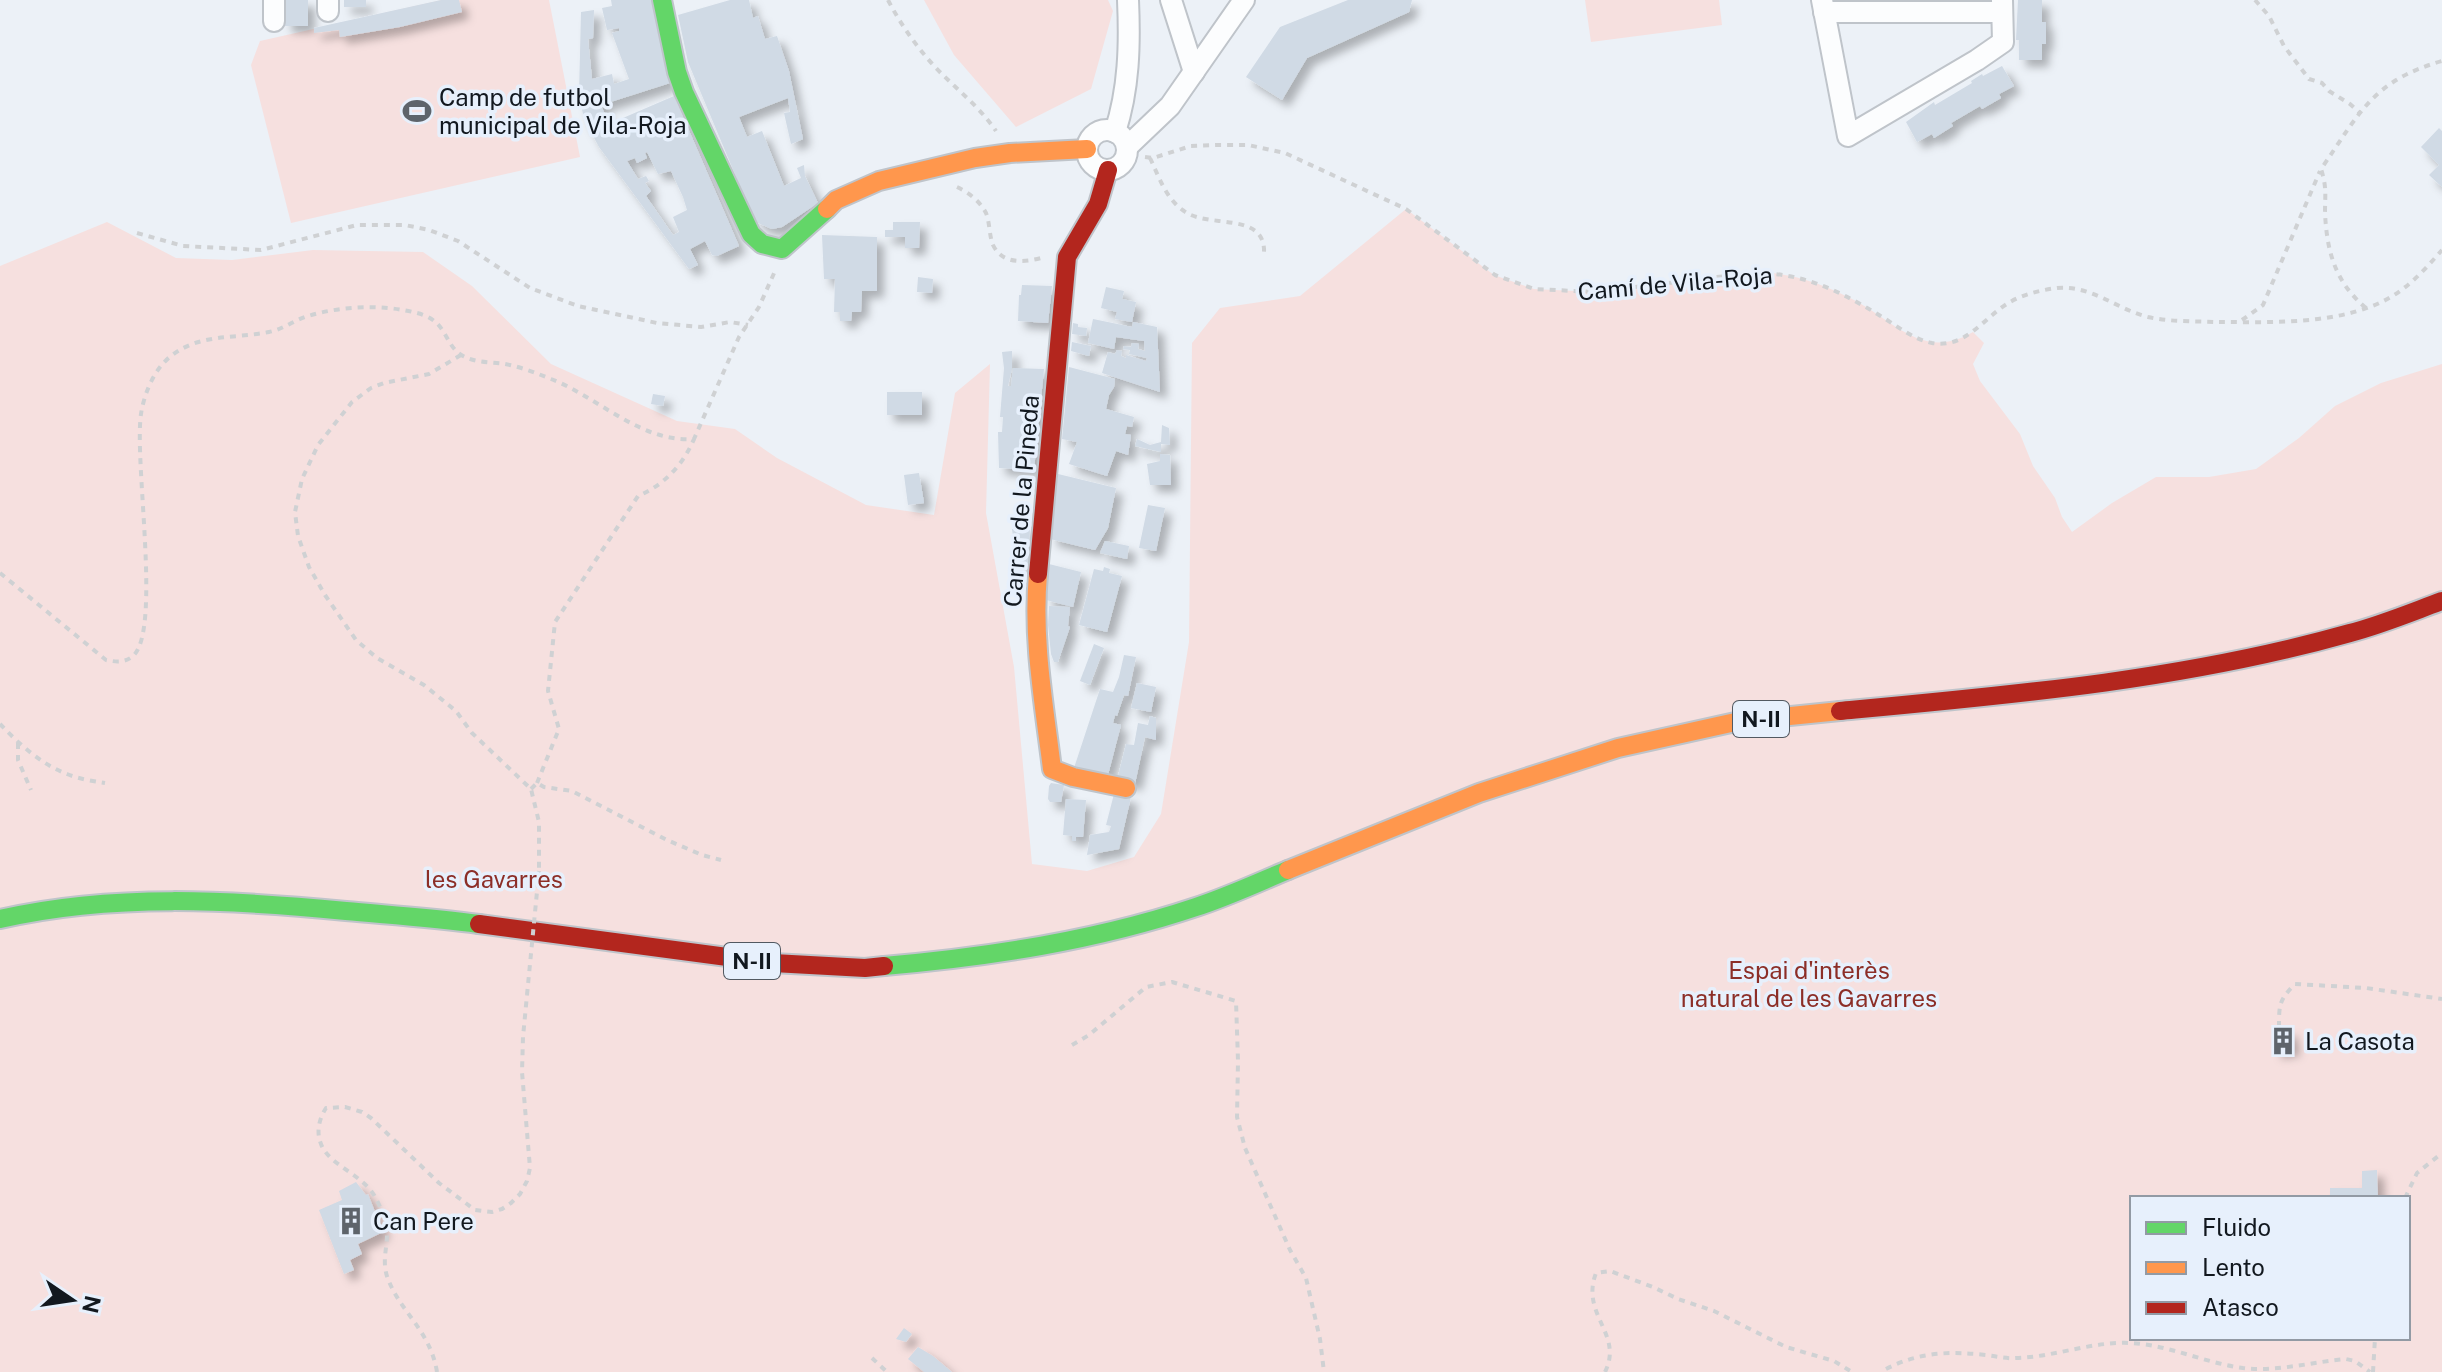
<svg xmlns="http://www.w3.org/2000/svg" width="2442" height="1372" viewBox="0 0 2442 1372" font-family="'Public Sans',sans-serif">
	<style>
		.green { fill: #f6e0df; fill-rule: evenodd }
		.building { fill: #d0dae5; fill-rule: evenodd; filter: url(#shadow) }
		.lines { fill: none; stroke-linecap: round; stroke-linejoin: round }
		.street-casing { stroke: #bfc4ca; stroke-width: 24 }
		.fast-casing { stroke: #bfc4ca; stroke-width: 22 }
		.slow-casing { stroke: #bfc4ca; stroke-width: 22 }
		.jam-casing { stroke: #bfc4ca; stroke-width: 22 }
		.path { stroke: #cfd1d3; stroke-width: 4; stroke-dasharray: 6 6; stroke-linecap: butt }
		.street { stroke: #fcfdfe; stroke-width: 20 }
		.fast { stroke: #63d668; stroke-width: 18 }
		.slow { stroke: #ff974d; stroke-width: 18 }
		.jam { stroke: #b3261e; stroke-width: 18 }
		.path-bridge { stroke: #cfd1d3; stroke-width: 4; stroke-dasharray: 6 6; stroke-linecap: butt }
		.labels { text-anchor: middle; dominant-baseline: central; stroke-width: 7; stroke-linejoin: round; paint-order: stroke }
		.shield { fill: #e7f0fc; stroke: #525961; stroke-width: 2 }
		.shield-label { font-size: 22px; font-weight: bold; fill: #12181f }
		.poi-label { font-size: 24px; fill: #12181f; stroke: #e7f0fc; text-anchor: start }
		.street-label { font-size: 24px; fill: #12181f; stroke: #e7f0fc }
		.park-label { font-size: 24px; fill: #8c2e27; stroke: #e7f0fc }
	</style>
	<defs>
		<filter id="shadow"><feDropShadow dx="7" dy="7" stdDeviation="4" flood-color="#0004"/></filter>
	</defs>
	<rect width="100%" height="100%" fill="#ecf1f7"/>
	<g class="green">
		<path d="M442,0h107l31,157 -289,66 -40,-158 9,-24z"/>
		<path d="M924,0h184l5,11 -22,78 -75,38 -62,-72z"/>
		<path d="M1585,0h134l3,25 -131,17z"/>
		<path d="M1406,209l88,66 40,14 61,3 169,-20c32,3 59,12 88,27 42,21 71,63 121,33l11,11 -11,21 7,17 40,53 13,32 22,32 7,19 10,15 40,-29 44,-26h53l47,-8 43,-31 36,-32 46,-23 61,-19v1008h-2442v-1106l107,-44 69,36 56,2 81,-10 110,2 49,34 79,78 126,57 58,8 42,29 89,47 68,10 21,-122 35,-29 -4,149 28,154 18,197 55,7 47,-14 27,-43 28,-172 3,-299 28,-35 80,-12zM2132,1198h276v140h-276z"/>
	</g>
	<g class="building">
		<rect x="285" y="0" width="23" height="26"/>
		<rect x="344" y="0" width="22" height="7"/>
		<path d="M441,0h18l3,12 -62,15 -60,10 -1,-7 -25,3v-5z"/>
		<path d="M611,0h41l18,83 -69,22 8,19 65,-28 65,150 -22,10 -5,-1 -7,-14 -15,8 8,16 -9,4 -90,-122 -15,-28 -5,-24 2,-83 13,-2 -1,28 -5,1 4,40 20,-5 2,10 15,-5 -17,-46 7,-2v-3l-12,2 -5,-22 10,-2zM647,152l11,22 13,-3 12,26 4,13 -14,7 6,15 -6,3 -27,-39 5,-5 -6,-8 4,-2 -3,-5 -8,3 -11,-18 8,-3 2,5 10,-5 -2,-5z"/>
		<path d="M730,0h19l4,18 5,-2 7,23 12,-3 12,35 14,68 -12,5 -7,-31 6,-1 -2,-14 -49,19 8,20 15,-6 22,55 17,-8 -4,-10 7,-3 1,11 13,27 -36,24 -10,2 -14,-6 -11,-20 -59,-141 -10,-47z"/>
		<path d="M1348,0h64l-3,12 -102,46 -25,42 -36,-23 34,-50z"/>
		<path d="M2018,0h24v22h4v22h-4v16h-23v-20h-3z"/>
		<path d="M2002,66l12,20 -15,8 2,4 -19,11 -2,-3 -29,17 2,3 -19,12 -2,-4 -15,8 -11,-20 28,-20 1,3 37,-22 -1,-2 11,-7 1,2z"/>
		<path d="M2439,128l3,3v56l-13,-12 10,-10 -18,-18z"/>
		<path d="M893,222h27l-1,26h-14v-11h-20v-7h8z"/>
		<path d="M822,235l55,2v54h-15l-1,21h-9l-1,9h-11v-9h-6l1,-33h-11z"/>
		<path d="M918,277l15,2 -1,14 -15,-1z"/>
		<path d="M1022,285l30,1 -4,37 -30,-2 1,-26h2z"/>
		<path d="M1106,287l18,4 -2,8 14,3 -4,20 -17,-3 2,-7 -16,-4z"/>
		<path d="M1093,319l39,8 1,-5 24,5 3,65 -58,-19 6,-21 7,2 2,-4 5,1 -1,5 5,2v-3l20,6 1,-3 -18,-4 1,-4 -7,-1 1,-3 7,1 1,-4 7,1 -1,5 7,2 -1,-10 -28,-4 -2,12 -26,-6z"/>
		<path d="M1073,323l5,1v3l9,1 -1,8 -14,-2z"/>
		<path d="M1072,342l19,4 -2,10 -18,-5z"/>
		<path d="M1012,351v18l-4,17h3l2,-18 31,1 -10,101 -35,-2 -1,-36h4l1,-15h-3l4,-49 -2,-16z"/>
		<path d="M1069,367l46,12 -1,8 -5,8 -3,14 28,8 -2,10 -5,-1 -2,8 6,1 -3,20 -12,-4 -9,25 -38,-12 8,-22 -15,-3z"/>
		<rect x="887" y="392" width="35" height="23"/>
		<path d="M653,394l12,2 -2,10 -12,-2z"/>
		<path d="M1162,425l7,3 1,17 -9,-1v8l-26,-6 2,-7 13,6 11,-3z"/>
		<path d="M1160,454l10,1 1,30h-21l-3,-21 13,-3z"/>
		<path d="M919,473l5,30 -16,2 -4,-30z"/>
		<path d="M1058,474l58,14 -8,40 -13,22 -45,-11z"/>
		<path d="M1148,505l17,3 -9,43 -17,-3z"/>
		<path d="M1012,529h18l-2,37h-11z"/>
		<path d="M1105,541l24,5 -2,13 -27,-6z"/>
		<path d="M1049,564l32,8 -8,35 -27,-7z"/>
		<path d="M1104,567l6,2 -1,4 13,3 -15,56 -28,-7 15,-56 9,2z"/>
		<path d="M1049,606l21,1 -2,19 2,1 -12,35h-4l-3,-8 -3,-29z"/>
		<path d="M1094,644l10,4 -14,37 -10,-4z"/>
		<path d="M1124,655l12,2 -8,39 -4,-1 -7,21 -2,-1 -2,8 8,2 -13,50 -34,-7 26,-79 13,3 6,-15z"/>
		<path d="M1137,683l19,4 -5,25 -20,-4z"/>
		<path d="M1150,716l6,2v22l-11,-3 -10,47 -18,-4 9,-36 8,1 4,-22 10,2z"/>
		<path d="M1051,783l13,2 -3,17h-11l-2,-3 1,-13z"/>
		<path d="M1114,794l17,3 -12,52 -32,6 3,-20 19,-3 2,-6 -5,-1z"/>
		<path d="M1066,799l20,1 -3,37h-7v4h-4v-5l-9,-1z"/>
		<path d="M2290,1029l3,20 -18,3 -3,-19z"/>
		<path d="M2377,1170l1,28h-48v-10h32v-17z"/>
		<path d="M356,1182l10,13 2,-1 15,38 -25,12 4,10 -12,6 4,10 -10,4 -25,-64 23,-10 -3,-9z"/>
		<path d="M904,1328l8,6 -6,8 -10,-3z"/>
		<path d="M918,1347l15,9 19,16h-28l-16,-13z"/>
	</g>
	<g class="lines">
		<defs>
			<g id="street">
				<path d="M274,0v21"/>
				<path d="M328,0v11"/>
				<path d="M1171,0l23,72"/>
				<path d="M1822,0l26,136 129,-76 26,-18 -1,-42"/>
				<path d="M1824,12h178"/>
				<circle cx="1107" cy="150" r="20"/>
				<path d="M1115,132c14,-43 15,-87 13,-132"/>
				<path d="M1127,147l43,-41 74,-106"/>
			</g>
			<g id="fast">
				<path d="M662,0l15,72 7,20 67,142 11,10 20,5 45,-40"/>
				<path d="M0,919c112,-26 232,-19 346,-8 44,4 89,7 133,13"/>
				<path d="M884,966c105,-9 211,-25 312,-59 31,-10 61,-24 92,-37"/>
			</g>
			<g id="slow">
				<path d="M827,209l9,-9 43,-19 96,-23 35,-5 77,-4"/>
				<path d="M1038,574c-6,65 6,130 14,195l21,8 53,11"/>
				<path d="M1288,870l191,-77 139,-45 122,-27 100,-10"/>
			</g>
			<g id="jam">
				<path d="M1038,574l29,-317 31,-53 10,-34"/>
				<path d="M1840,711c172,-16 344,-31 510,-78 31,-8 62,-21 92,-32"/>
				<path d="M479,924l294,39 92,5 19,-2"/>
			</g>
		</defs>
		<use href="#street" class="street-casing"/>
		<use href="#fast" class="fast-casing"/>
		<use href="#slow" class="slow-casing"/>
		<use href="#jam" class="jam-casing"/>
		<g class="path">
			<path d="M888,0c13,25 28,46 47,67 21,22 44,39 61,64"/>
			<path d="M2255,0l14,16 15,30 25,33 13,4 7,8 21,13 10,9"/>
			<path d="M1145,157l8,1 38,-12 26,-1h31l37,8 121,56 89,66 39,14 61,3 147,-18c52,-5 93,14 137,41 17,10 33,24 53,28 34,6 52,-26 78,-41 14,-8 31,-12 47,-14 35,-3 59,21 91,29 22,5 45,4 67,5 50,0 109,3 157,-16 30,-11 50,-33 70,-56"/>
			<path d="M1150,158c9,19 16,41 34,53 24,18 82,0 80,42"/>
			<path d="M957,187c11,5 23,14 29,26 4,10 3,22 7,32 10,21 34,17 52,12"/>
			<path d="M137,233l46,13 78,4 96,-25h48l24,5 29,11 72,47 48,18 79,17 44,4 29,-5 18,3"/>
			<path d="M2366,308c-31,-26 -39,-56 -41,-95 0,-19 2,-25 -4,-44 39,-56 51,-88 121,-108"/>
			<path d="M2242,320l21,-15 57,-134"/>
			<path d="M461,355l-32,19 -45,9 -13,5 -19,14 -34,43 -16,34 -7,33 3,24 11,31 16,28 31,45 21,18 47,27 32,26 16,22 59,56 8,33v49"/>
			<path d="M0,573l106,87c10,2 20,3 28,-5 27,-28 0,-193 7,-241 3,-20 13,-45 30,-58 29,-23 64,-17 98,-24 15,-3 25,-12 39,-16 33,-10 75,-12 109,-3 32,8 26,32 46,43 13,7 28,6 42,8 16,3 31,9 46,15 47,18 90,64 143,60l45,-102 20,-30 16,-36"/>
			<path d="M0,724c18,19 42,41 67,50 12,5 26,7 38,9"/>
			<path d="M18,743v17l13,30"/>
			<path d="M537,783l22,-54 -11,-38 7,-69 83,-126c26,-11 45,-31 56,-57"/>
			<path d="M531,789l6,-6 7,4 28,4 95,49 35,15 19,5"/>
			<path d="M2279,1027c0,-22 0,-27 16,-43l71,4 76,11"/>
			<path d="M1072,1045l17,-10 57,-48 26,-5 64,19 2,60 -1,56 8,31 45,102 16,28 14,61 4,33"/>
			<path d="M2405,1198l12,-25 25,-20"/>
			<path d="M872,1358l15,14"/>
			<path d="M1886,1369c33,-17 64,-18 100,-14 10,1 20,4 30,3 39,-1 76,-17 115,-15 38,2 74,20 112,25 35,4 68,-6 103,-9l9,2 15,11"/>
			<path d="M437,1372c-7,-42 -36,-59 -49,-93 -7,-18 0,-32 -1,-49 -1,-12 -7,-24 -13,-35 -13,-21 -45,-30 -53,-51 -5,-12 -2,-25 5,-36l19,-1 17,5 9,6 68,65 36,27 17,2 10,-3 9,-6 9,-9 7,-13 3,-13 -8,-96 1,-35 4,-42"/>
			<path d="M1605,1372c19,-38 -25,-57 -9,-99l14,-2 43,16 25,12 36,12 72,36 48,14 18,11"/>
			<path d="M2373,1372l2,-34"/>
		</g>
		<use href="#street" class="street"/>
		<use href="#fast" class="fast"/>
		<use href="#slow" class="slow"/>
		<use href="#jam" class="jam"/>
		<path class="path-bridge" d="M527,995l12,-124"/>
	</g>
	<defs>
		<symbol id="stadium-bare" viewBox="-9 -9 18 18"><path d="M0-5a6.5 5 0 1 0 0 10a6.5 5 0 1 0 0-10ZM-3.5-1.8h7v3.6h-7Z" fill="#5e646b" stroke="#e7f0fc" stroke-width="2.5" paint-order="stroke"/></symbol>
		<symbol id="building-bare" viewBox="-9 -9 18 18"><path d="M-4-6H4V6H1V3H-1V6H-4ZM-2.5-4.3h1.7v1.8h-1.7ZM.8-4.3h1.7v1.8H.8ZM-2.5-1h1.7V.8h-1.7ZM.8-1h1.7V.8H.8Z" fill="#5e646b" stroke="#e7f0fc" stroke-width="2.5" paint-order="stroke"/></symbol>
	</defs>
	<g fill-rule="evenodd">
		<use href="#stadium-bare" x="397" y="91" width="40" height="40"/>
		<use href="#building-bare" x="2263" y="1021" width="40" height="40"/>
		<use href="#building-bare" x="331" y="1201" width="40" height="40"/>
	</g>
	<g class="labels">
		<g class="shield">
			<rect x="1733" y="701" width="56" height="36" rx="6"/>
			<rect x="724" y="943" width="56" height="36" rx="6"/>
		</g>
		<g class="shield-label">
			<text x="1761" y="719">N-II</text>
			<text x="752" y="961">N-II</text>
		</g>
		<g class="poi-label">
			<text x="439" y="97">Camp de futbol<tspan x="439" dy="28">municipal de Vila-Roja</tspan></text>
			<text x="2305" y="1041">La Casota</text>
			<text x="373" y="1221">Can Pere</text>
		</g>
		<g class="street-label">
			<text transform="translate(1675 283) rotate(-5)">Camí de Vila-Roja</text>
			<text transform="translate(1021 501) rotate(-85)">Carrer de la Pineda</text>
		</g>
		<g class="park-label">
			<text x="494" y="879">les Gavarres</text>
			<text x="1809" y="970">Espai d'interès<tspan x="1809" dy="28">natural de les Gavarres</tspan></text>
		</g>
	</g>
	<rect x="2130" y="1196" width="280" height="144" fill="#e7f0fc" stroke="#929aa4" stroke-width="2"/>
	<rect x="2146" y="1222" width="40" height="12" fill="#63d668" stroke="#929aa4" stroke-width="2"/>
	<text x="2202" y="1236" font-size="24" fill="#12181f">Fluido</text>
	<rect x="2146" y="1262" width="40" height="12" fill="#ff974d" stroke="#929aa4" stroke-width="2"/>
	<text x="2202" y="1276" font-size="24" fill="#12181f">Lento</text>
	<rect x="2146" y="1302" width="40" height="12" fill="#b3261e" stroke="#929aa4" stroke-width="2"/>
	<text x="2202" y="1316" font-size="24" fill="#12181f">Atasco</text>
	<g transform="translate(72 1300) rotate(103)" stroke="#e7f0fc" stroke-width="6" paint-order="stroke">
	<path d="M0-6L14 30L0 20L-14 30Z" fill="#12181f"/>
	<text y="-12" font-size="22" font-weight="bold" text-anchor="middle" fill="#12181f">N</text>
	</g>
</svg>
